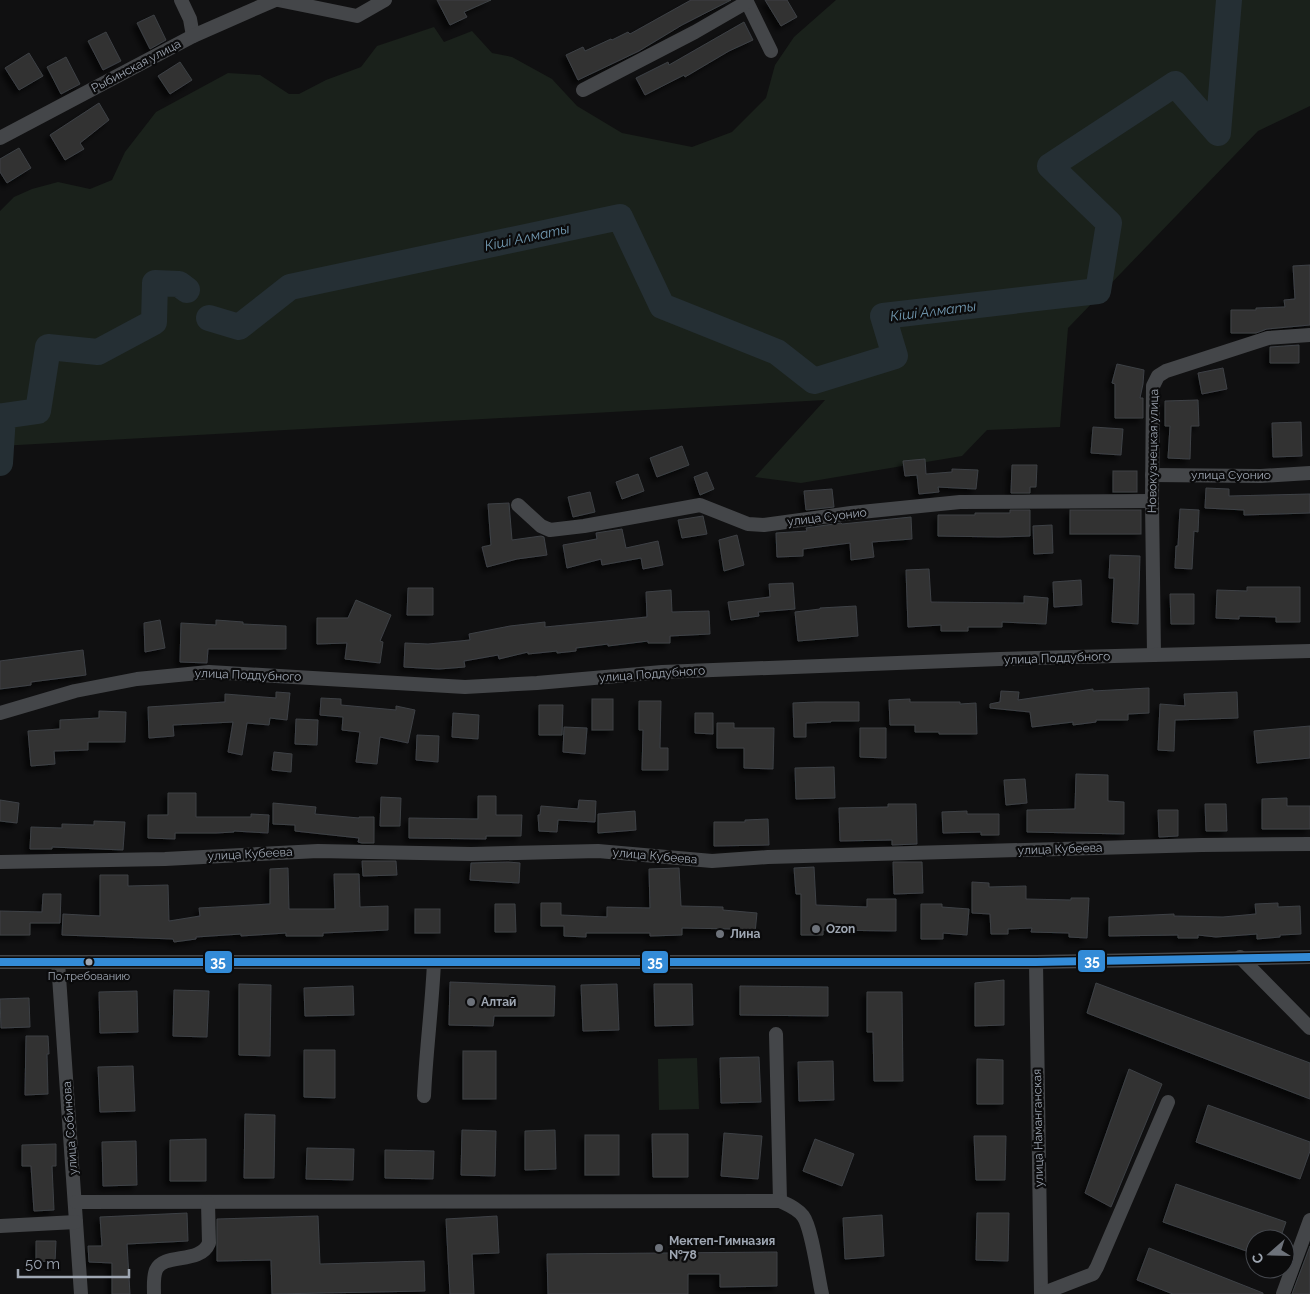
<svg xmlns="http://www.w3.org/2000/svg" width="1310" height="1294" viewBox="0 0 1310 1294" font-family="Raleway,sans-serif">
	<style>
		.green { fill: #1a211b }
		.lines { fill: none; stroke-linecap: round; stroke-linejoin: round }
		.river { stroke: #252f34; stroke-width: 26 }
		.building { fill: #303133; stroke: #3e4145; filter: url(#shadow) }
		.street { stroke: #444649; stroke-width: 14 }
		.bus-1-casing { stroke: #0b0b0c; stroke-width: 11 }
		.bus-1 { stroke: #338bd7; stroke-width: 8 }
		.poi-dot { fill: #6d727a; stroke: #0b0b0c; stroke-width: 2 }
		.bus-dot { fill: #9fa7b3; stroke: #0b0b0c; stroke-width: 2 }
		.labels { text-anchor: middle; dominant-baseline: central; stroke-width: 4.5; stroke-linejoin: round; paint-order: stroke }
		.bus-label { font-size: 11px; fill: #9fa7b3; stroke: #0b0b0c }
		.street-label { font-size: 12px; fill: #9fa7b3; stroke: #0b0b0c }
		.poi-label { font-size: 12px; font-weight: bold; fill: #9fa7b3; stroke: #0b0b0c; text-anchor: start }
		.water-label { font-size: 14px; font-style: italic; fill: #739ab2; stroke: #0b0b0c }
		.line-badge { stroke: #0b0b0c; stroke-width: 2 }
		.badge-label { font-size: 14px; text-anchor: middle; font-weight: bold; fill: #fff }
	</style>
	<defs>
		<filter id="shadow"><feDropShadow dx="-4.5" dy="4.5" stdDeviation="2.5" flood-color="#0009"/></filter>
	</defs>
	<rect width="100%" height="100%" fill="#101011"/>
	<g class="green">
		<path d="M836,0h474v106l-52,25 -190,197 -8,99 -73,3 -25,26 -161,27 -46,-6 70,-77 -825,46v-235l14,-14 18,-8 26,-7 32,7 22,-9 13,-28 31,-40 72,-39 32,2 29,19h10l27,-14 35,-13 16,-21 57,-19 10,15 28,-11 20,22 20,4 40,22 25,27 45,27 70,14 40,-15 34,-34 9,-33 19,-28z"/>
		<path d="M697,1058l2,51 -40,1 -1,-51z"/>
	</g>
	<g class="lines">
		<g class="river">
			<path d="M209,318l30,9 51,-40 330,-70 42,89 115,46 37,29 81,-25 -12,-40 215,-25 11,-68 -59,-57 125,-82 43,49 11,-133"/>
			<path d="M0,463l3,-47 35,-5 10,-64 50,5 56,-30 1,-39 24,1 8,6"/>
		</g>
	</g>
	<g class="building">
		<path d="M437,0h54l-27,12 3,5 -17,8z"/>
		<path d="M691,0h40l-49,25 -43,26 -61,29 -12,-25 17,-8 2,4 26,-12 1,1 16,-8 2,2z"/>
		<path d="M765,0h22l10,17 -16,9z"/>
		<path d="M154,15l12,25 -16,9 -13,-26z"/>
		<path d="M744,22l9,18 -24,11 -44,26 -1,-2 -39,20 -9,-17 32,-16 1,3z"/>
		<path d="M106,32l15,29 -18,9 -15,-29z"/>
		<path d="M29,53l14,23 -24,14 -14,-22z"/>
		<path d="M66,57l14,27 -19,10 -14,-27z"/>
		<path d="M180,62l12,18 -22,14 -12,-18z"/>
		<path d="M99,103l10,17 -29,23 4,6 -19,11 -15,-25z"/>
		<path d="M19,148l12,20 -24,15 -7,-11v-13z"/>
		<path d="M1310,265v60l-43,4 -11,4h-25v-23h25v-2l29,-1 -1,-7 11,-1 -2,-33z"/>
		<path d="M1299,345v18h-29v-16z"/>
		<path d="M1117,364l27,6 -1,14 -3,14h3v20h-28v-34l-3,-1z"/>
		<path d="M1223,368l4,21 -25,5 -4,-21z"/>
		<path d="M1198,400l1,26h-8l-1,33 -22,-1 2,-32h-5v-25z"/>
		<path d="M1301,422l1,34 -29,1 -1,-34z"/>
		<path d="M1093,427l30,2 -2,26 -30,-2z"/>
		<path d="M682,446l7,19 -32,12 -7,-19z"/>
		<path d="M925,459l1,15 26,-2v-3l26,1 -2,19 -38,-2 1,5 -20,2 -2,-19 -12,1 -2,-15z"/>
		<path d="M1012,465h25l-1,22h-6v6h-19z"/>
		<rect x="1113" y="471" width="24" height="21"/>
		<path d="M707,472l7,17 -14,6 -6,-18z"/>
		<path d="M638,474l6,17 -22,8 -6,-17z"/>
		<path d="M1206,488l23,1v7l81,-2v19l-66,2v-5l-39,-2z"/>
		<path d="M832,489l2,18 -28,3 -2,-19z"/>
		<path d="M590,492l5,20 -22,5 -5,-20z"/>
		<path d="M509,503l3,37 29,-4 3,1 3,18 -30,4 -30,8 -5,-20 9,-2 -3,-41z"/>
		<path d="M1180,509l19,1 -1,22 -4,-1 -2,38 -17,-1 1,-22h2z"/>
		<path d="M1010,510h20v26l-30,1 -62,-1v-21h37v-2h35z"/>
		<rect x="1070" y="510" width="71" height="24"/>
		<path d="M703,516l4,18 -25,4 -4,-18z"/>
		<path d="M911,517l1,22 -40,3 2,15 -23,3 -1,-17 -47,6v7l-26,1 -1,-24 31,-2 -1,-3 35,-5 1,1z"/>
		<path d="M1052,525l1,28 -19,1 -1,-28z"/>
		<path d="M622,529l4,19 32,-7 5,24 -20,4 -2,-11 -39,7 -1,-6 -34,9 -4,-23 34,-6 -1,-6z"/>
		<path d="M737,535l7,30 -20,6 -5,-31z"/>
		<path d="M1110,555l30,1 -2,68 -26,-2 2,-44h-5z"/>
		<path d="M929,569l2,33 93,1v-7l24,2 -2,26 -44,-2v5h-34v4h-27v-6l-33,2 -2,-57z"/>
		<path d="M1081,580l1,25 -28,2 -1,-25z"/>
		<path d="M793,583l2,26 -37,3 1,4 -28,4 -3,-18 42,-5 -1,-13z"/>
		<path d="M1247,587h53v35h-24v-5l-37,-1v3l-23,-1 1,-28 30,1z"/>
		<path d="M408,588h25v27h-26z"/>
		<path d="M671,590l1,22 37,-1 1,23 -40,2v7h-22v-2l-40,5v-2l-32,4v3l-19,2v-2l-29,3v-2l-29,7 -1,-4 -34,6 1,6 -26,2 -35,-2 1,-24 23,1 42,-4 -1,-6 41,-8 35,-4v5l102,-10 -1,-25z"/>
		<path d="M1170,594h24v30h-23z"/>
		<path d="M356,600l35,15 -11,26 3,1 -3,21 -35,-4 2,-16 -30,1v-26h31z"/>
		<path d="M856,606l2,30 -60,5 -3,-29 25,-3v-1z"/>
		<path d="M160,620l5,28 -20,4 -1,-29z"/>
		<path d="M216,620l27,2v2l43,2v23h-78l-1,14 -27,-1 1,-39 35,2z"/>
		<path d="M83,650l3,25 -55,7v3l-31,4v-28z"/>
		<path d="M1149,688v25l-21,1v6h-32v2l-23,3v-3l-41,5 -2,-15 -40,-4v-4l10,-2 1,-11 18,1 -1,8 75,-11v2z"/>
		<path d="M276,692l14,1 -3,27 -17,-2 -1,7 -22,-2 -5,32 -14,-3 5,-30 -60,3 1,11 -25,2 -1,-31 77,-5v-8l51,4z"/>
		<path d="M1237,692l1,26 -63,2 -1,31 -16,-1 2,-46 25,2 -1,-12z"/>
		<path d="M321,698l20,1v6l55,5v-4l19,4 -7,33 -28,-6 -3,27 -21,-2 4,-30 -18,-2 1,-13 -23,-2z"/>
		<rect x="592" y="699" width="21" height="31"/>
		<path d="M910,699v3h50v2l16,-1 1,31h-38v-2h-24v-7h-25l-1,-25z"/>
		<path d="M639,701h22l-1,47h8v22h-26l1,-40h-4z"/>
		<path d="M815,702h44v19h-28v1l-25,1v14h-12l-1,-34z"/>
		<path d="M539,705h24l-1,30h-23z"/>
		<path d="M99,711l27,1 -1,30h-37v8l-34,1 1,13 -24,2 -3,-35 32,-2v-9l39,-2z"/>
		<path d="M453,713l26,2 -1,24 -26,-2z"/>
		<path d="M695,713h18v21l-18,-1z"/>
		<path d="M296,719l22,1 -1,25 -22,-1z"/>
		<path d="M717,723h17v5h40l-1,41 -29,-1v-20h-27z"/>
		<path d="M1310,726v32l-53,5 -3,-32z"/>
		<path d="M564,727l23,1 -2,26 -22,-2z"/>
		<path d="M860,728h26v30l-26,-1z"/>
		<path d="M417,735l22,1 -1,26 -22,-2z"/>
		<path d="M274,752l18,2 -1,18 -19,-2z"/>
		<path d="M834,767l1,31 -39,1 -1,-31z"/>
		<path d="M1076,774l32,1v26l16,1v32l-97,-2v-22l48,-1z"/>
		<path d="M1025,779l2,24 -21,2 -2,-25z"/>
		<path d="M168,793h28v24h55v-3l18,1 -1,18 -34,-2v1l-18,1h-41v6l-27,-1v-23h20z"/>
		<path d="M478,796h18v19h26l-1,21h-35v3l-77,-1v-20l69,1z"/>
		<path d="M381,797l20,1 -1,28h-20z"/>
		<path d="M1287,798v8h23v23h-48v-30z"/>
		<path d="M0,800l19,3 -2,20 -17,-2z"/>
		<path d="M579,800l17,1 -1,21 -37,-2 -1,12 -18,-1 -1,-16h2l1,-9 37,3z"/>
		<path d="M273,803l43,4 -1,7 44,4v-1h15v26h-12l-4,-1 1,-4 -64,-7v-6l-22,-1z"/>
		<path d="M888,804h28l1,40 -25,1v-5l-52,1 -1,-33 49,-1z"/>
		<path d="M1205,804h21l1,27h-21z"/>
		<path d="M1158,810h20v26l-19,1z"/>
		<path d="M635,811l1,19 -38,3v-19z"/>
		<path d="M967,811v3h32v21h-18v-3l-38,1 -1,-21z"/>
		<path d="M768,819l1,26 -55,1v-24h31v-2z"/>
		<path d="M94,821l31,1 -2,28 -71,-3v2h-22l1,-22 31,1v-4l32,1z"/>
		<path d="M362,861h34l1,14 -34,1z"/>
		<path d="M508,862l12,1 -1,20 -49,-3 1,-17z"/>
		<path d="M893,862h29l1,31 -29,1z"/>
		<path d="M814,867l2,38 51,2v-8h29v32l-73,-1v5h-22v-41h-5l-2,-26z"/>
		<path d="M288,868l1,41h46l-1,-35h25l1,33 28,-1v24l-65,3v3h-37v-3l-45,3v-2l-45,3v2l-22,3 -1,-3 -111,-4 1,-21 37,2v-41h28v11l40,-1 1,36 31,-5 -1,-8 71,-4v-35z"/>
		<path d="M679,868l2,38 42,1v3l34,3 -2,20 -20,-2v-2l-53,-1v7l-32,1v-3h-64v4l-22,-1v-10h-23v-23h20v12l46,2v-10l43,1 -1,-39z"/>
		<path d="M972,882l17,1v4l37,-1v13l45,1v-2h18l-2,40 -18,-1v-4l-38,-1 1,-4 -24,1v5h-17l-1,-20 -18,-1z"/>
		<path d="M43,894h18l-1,29h-30v12h-30v-24l42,1z"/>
		<path d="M1278,903v4l22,-1 1,28 -21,1v2l-23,2v-5l-41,3 -18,-2v3h-20v-3l-69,1v-19l65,-3v2l49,1 33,-3 -1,-10z"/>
		<path d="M495,904h20l1,28h-21z"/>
		<path d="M921,904h21v3l27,2 -2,26 -24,-2v6h-22z"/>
		<rect x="415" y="909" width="25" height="24"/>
		<path d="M1004,980v45l-29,1v-43z"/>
		<path d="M450,982l105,4 -1,30h-60l-1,10 -44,-1z"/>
		<path d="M1096,983l214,80v36l-223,-86z"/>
		<path d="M239,984l32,1 -1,71 -31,-1z"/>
		<path d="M617,984l2,46 -36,1 -2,-46z"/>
		<path d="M654,984h38l1,41 -38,1z"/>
		<path d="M353,986l1,29 -49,1 -1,-28z"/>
		<path d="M740,986l88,1v29l-88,-1z"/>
		<path d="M174,990l35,1 -2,46 -34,-1z"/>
		<path d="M137,991l1,41 -38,1 -1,-41z"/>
		<path d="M867,992h35l1,89h-29l-1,-49h-6z"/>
		<path d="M29,998l1,29 -29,1 -1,-29z"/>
		<path d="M26,1036h22l1,18h-2l1,40 -23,1z"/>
		<path d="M304,1050h31v48l-31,-1z"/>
		<rect x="463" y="1051" width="33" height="48"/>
		<path d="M759,1057l2,45 -40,1 -1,-45z"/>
		<path d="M977,1059l26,1v44h-26z"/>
		<path d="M833,1061l1,39 -35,1 -1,-39z"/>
		<path d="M133,1066l2,45 -35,1 -2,-45z"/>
		<path d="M1129,1069l33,15 -51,123 -26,-14z"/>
		<path d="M1208,1105l102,37v9l-10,28 -104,-37z"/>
		<path d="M245,1114l30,1 -1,63h-30z"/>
		<path d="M462,1130l34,1 -1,45 -34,-1z"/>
		<path d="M555,1130l1,39 -31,1v-39z"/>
		<path d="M724,1133l38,3 -4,43 -37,-3z"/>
		<path d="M652,1134h36v43h-35z"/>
		<rect x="585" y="1135" width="34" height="40"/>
		<path d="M974,1136h32l-1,44h-29z"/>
		<path d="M206,1139v42h-36v-41z"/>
		<path d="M815,1139l39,15 -12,32 -39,-15z"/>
		<path d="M136,1141l1,44 -34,1 -1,-44z"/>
		<path d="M56,1144v22h-4l2,44 -20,1 -3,-45h-9v-21z"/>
		<path d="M307,1148l47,1 -1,31 -47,-1z"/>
		<path d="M385,1150l49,1 -1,28 -48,-1z"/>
		<path d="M1176,1184l110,38 -6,17h-25v15l-92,-32z"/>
		<path d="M187,1213l1,28 -61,3 3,50h-18v-31l-23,-1 -1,-16h14l-2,-29z"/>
		<path d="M977,1213h32l-1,48 -32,-1z"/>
		<path d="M882,1215l2,41 -39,3 -2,-41z"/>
		<path d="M318,1216l2,48 104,-3 1,30 -153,3 -1,-34 -54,1v-42z"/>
		<path d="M497,1216l2,37 -27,1 2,40h-24l-4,-75z"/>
		<path d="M36,1241h20l-1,21 -19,-1z"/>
		<path d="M1310,1246v48h-18z"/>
		<path d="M1149,1248l114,45v1h-90l-36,-14z"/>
		<path d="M777,1252v34l-57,1v-13h-32v20h-140l-1,-40z"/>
	</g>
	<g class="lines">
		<g class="street">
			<path d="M181,0l9,19 3,17"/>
			<path d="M278,0l79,16 28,-16"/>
			<path d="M746,0l25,51"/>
			<path d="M583,90l112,-58 52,-30"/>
			<path d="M0,138l193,-102 82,-36"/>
			<path d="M1152,475l109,1 49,-3"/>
			<path d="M518,505l23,21 9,4 34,-4 116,-21 48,19 16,1 87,-12 109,-11 192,-1"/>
			<path d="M1154,655l-2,-154 1,-115 5,-10 8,-5 102,-33 42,-3"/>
			<path d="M0,713l75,-22 62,-12 72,-7 256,15 72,-4 125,-11 338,-13 310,-8"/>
			<path d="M0,862l165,-3 153,-8 153,3 127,-3 114,10 56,-4 434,-12 108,-1"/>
			<path d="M1240,957l70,71"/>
			<path d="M0,962h1036l274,-5"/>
			<path d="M58,962l23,332"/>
			<path d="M1036,962l5,332"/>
			<path d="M776,1034l4,167"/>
			<path d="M424,1096c2,-45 8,-89 10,-134"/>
			<path d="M76,1202l704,-1c8,4 17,7 23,15 9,12 15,61 19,78"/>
			<path d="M0,1226l76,-4"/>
			<path d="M154,1294c0,-7 -1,-17 2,-24 8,-18 44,-5 53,-27l-1,-40"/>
			<path d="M1041,1294l44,-17 8,-3 4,-7 71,-165"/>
			<path d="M1283,1294l27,-74"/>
		</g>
		<defs>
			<path id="bus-1" d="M0,962h1036l274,-5"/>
		</defs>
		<use href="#bus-1" class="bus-1-casing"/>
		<use href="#bus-1" class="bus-1"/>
	</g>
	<g class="poi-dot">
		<circle cx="816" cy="929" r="5"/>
		<circle cx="720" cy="934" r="5"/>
		<circle cx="471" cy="1002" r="5"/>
		<circle cx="659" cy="1248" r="5"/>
	</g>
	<circle class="bus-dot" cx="89" cy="962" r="4.5"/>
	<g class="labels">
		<g class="bus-label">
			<text x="89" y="976">По требованию</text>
		</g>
		<g class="street-label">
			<text transform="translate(136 66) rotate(-28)">Рыбинская улица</text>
			<text transform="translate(1153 451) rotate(-89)">Новокузнецкая улица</text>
			<text x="1231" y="475">улица Суонио</text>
			<text transform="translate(827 517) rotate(-7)">улица Суонио</text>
			<text transform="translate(1057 658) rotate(-2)">улица Поддубного</text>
			<text transform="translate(652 674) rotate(-4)">улица Поддубного</text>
			<text transform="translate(248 675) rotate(2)">улица Поддубного</text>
			<text transform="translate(1060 849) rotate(-2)">улица Кубеева</text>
			<text transform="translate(250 854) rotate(-3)">улица Кубеева</text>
			<text transform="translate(655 856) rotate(5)">улица Кубеева</text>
			<text transform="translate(70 1128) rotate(-94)">улица Собинова</text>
			<text transform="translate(1038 1128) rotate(-91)">улица Наманганская</text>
		</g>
		<g class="poi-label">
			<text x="826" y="929">Ozon</text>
			<text x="730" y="934">Лина</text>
			<text x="481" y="1002">Алтай</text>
			<text x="669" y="1241">Мектеп-Гимназия<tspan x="669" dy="14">№78</tspan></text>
		</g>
		<g class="water-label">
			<text transform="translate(527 237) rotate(-12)">Кіші Алматы</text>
			<text transform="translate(933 311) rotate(-7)">Кіші Алматы</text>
		</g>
	</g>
	<g class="line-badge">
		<rect x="1077" y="949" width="29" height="24" rx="5" fill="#338bd7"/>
		<rect x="204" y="950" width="29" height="24" rx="5" fill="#338bd7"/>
		<rect x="641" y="950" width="28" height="24" rx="5" fill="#338bd7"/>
	</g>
	<g class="badge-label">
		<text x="1092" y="966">35</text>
		<text x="218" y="967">35</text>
		<text x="655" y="967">35</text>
	</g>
	<g transform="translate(1270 1254) rotate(250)"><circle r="24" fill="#0b0b0c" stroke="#46494f"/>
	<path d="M0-4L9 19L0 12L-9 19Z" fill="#6d727a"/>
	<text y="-8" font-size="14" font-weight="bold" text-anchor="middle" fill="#9fa7b3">С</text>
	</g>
	<path d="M18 1269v8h111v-8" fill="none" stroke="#9fa7b3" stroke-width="2.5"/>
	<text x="25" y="1269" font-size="15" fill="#9fa7b3" stroke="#0b0b0c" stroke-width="4" paint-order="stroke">50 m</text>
</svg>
